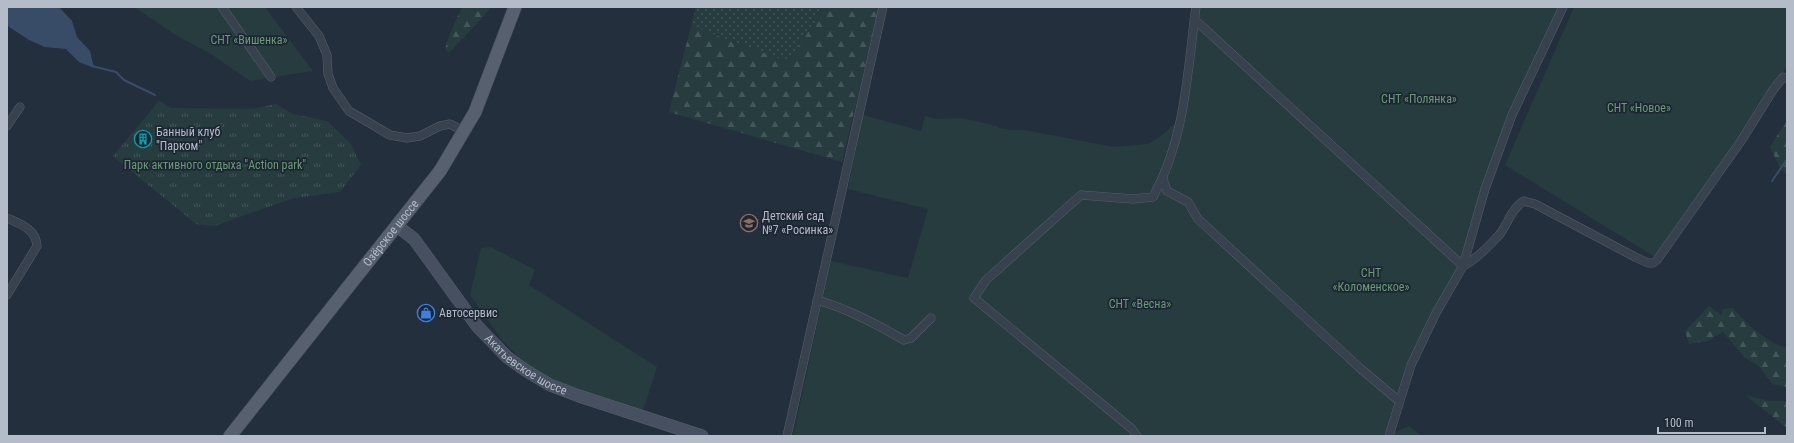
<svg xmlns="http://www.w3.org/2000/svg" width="1794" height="443" viewBox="0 0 1794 443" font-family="'Roboto Condensed',sans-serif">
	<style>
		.grass { fill: url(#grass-dots) }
		.forest { fill: url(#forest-firs) }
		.park { fill: url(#park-tufts) }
		.garden { fill: #263c3f }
		.water { fill: #394c67 }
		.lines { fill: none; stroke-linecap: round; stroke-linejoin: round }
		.stream { stroke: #394c67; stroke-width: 2 }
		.street-casing { stroke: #565f6c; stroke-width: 9 }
		.secondary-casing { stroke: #565f6c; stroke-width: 13 }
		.primary-casing { stroke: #414a57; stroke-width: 14 }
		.street { stroke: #38414e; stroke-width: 8 }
		.secondary { stroke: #465061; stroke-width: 12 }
		.primary { stroke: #56606e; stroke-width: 13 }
		.labels { text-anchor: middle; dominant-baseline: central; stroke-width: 3.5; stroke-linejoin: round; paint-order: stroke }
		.park-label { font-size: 12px; fill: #6b9a76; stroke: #1d2633 }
		.poi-label { font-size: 12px; fill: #b4bcc9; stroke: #1d2633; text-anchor: start }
		.street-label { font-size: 12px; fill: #b4bcc9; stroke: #1d2633 }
	</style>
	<defs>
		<pattern id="grass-dots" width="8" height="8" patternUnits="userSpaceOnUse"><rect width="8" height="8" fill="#263c3f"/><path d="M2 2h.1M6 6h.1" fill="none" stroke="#435659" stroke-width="1.8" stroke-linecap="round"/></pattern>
		<pattern id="forest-firs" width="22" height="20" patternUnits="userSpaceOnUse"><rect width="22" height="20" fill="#263c3f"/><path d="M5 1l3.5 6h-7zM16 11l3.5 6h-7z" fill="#435659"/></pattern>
		<pattern id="park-tufts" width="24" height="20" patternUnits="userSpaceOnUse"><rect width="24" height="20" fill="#263c3f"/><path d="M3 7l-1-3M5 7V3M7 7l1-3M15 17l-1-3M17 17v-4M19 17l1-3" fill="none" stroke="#435659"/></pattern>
	</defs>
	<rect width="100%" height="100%" fill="#242f3e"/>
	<path class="grass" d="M696,7h124l1,6 -33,49 -97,-36z"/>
	<g class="forest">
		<path d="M462,7h29l-8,10 -34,36 -4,-4 4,-13z"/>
		<path d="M820,7h59l-37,155 -173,-50 22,-86 97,36 33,-49z"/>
		<path d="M1787,120v55l-7,-7 -10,-21z"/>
		<path d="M1709,306l12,9 3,-6 9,-1c15,17 32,34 54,40v39l-15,-3 -13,-18 -14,-8 -22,-26 -15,9 -19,3 -4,-13z"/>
		<path d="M1745,395l23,6h19v27z"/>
	</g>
	<path class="park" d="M159,101l12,7 82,1 23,-5 17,10 34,7 24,23 10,21 -21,27 -46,6 -80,28 -18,-2 -83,-68z"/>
	<g class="garden">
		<path d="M134,7h131l48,64 -63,10 -39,-27 -34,-18z"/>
		<path d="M1196,7h367l-51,108 -49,151 -52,99 -22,70 20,-9 13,10h-629l38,-175 77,17 20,-69 -80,-20 15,-74 58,16 4,-15 12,3 24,-1 36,8 1,2 12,2h15l88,17 35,-3 13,-8 21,-19z"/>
		<path d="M1574,7h213v59l-58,89 -74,102 -150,-92z"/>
		<path d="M491,247l44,23 -6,15 128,82 -14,44 -72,-23 -40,-19 -29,-29 -32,-45 11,-47z"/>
	</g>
	<path class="water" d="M7,7h52l13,14 5,16 13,14 4,17 -15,-6 -13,-13 -21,-2 -16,-7 -20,-13 -2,-3z"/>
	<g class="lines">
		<g class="stream">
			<path d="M92,66l24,6 8,8 31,15"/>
			<path d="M1772,181l15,-22"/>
		</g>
		<defs>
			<g id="street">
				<path d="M222,7l49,70"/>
				<path d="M296,7l23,29 8,19 1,19 5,14 16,23 41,24 17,3 13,-2 20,-10 10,-2 15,8"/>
				<path d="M1194,19l269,247"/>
				<path d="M7,126l13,-19"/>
				<path d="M1163,179l4,12 21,11 10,17 163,150 38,32"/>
				<path d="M7,218c13,6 29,11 30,28l-30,49"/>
				<path d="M1463,266c13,-6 27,-21 37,-32 8,-11 12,-26 24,-33l11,3 100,53 13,6h5l4,-3 84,-119 32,-51 10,-13 4,2"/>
				<path d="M817,300c31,9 59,24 87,40l7,-2 20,-20"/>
				<path d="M787,436l96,-429"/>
				<path d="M1137,436l-5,-7 -158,-131 12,-18 95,-85 52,4 20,-2c33,-60 34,-124 43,-190"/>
				<path d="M1389,436l22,-71 25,-52 27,-47 22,-77 27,-74 51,-108"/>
			</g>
			<g id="secondary">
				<path id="s1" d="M397,226l17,13 63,87 30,31 18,13 25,15 29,11 123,40"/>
			</g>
			<g id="primary">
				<path id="s2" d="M230,436l210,-265 35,-59 40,-105"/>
			</g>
		</defs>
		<use href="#street" class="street-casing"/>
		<use href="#secondary" class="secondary-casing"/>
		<use href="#primary" class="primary-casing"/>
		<use href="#street" class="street"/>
		<use href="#secondary" class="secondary"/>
		<use href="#primary" class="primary"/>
	</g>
	<defs>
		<symbol id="building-ring" viewBox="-11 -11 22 22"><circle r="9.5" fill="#1d2633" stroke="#0f9aa8" stroke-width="1.5"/><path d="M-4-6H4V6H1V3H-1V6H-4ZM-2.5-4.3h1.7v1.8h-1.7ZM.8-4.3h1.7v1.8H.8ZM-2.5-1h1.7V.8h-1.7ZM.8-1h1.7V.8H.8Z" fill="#0f9aa8"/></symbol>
		<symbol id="school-ring" viewBox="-11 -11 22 22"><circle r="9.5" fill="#1d2633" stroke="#8d6e63" stroke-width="1.5"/><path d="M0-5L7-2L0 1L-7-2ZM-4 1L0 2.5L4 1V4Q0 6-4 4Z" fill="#8d6e63"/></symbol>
		<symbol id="shop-ring" viewBox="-11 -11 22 22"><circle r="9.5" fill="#1d2633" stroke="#3f7fe0" stroke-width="1.5"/><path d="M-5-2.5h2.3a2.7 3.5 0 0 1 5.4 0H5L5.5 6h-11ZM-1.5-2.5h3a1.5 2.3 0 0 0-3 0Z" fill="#3f7fe0"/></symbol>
	</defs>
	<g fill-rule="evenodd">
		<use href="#building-ring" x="133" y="129" width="20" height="20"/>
		<use href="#school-ring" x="739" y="213" width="20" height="20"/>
		<use href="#shop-ring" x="416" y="303" width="20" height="20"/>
	</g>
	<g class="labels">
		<g class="park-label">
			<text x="249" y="40">СНТ «Вишенка»</text>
			<text x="1419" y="99">СНТ «Полянка»</text>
			<text x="1639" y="108">СНТ «Новое»</text>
			<text x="215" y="165">Парк активного отдыха "Action park"</text>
			<text x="1371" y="273">СНТ<tspan x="1371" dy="14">«Коломенское»</tspan></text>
			<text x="1140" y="304">СНТ «Весна»</text>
		</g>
		<g class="poi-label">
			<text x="156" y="132">Банный клуб<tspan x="156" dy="14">"Парком"</tspan></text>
			<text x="762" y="216">Детский сад<tspan x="762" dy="14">№7 «Росинка»</tspan></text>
			<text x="439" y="313">Автосервис</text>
		</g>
		<g class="street-label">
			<text stroke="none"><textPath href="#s2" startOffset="259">Озёрское шоссе</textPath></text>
			<text stroke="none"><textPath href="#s1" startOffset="192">Акатьевское шоссе</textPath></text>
		</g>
	</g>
	<rect width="1794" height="443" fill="none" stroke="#b4bcc9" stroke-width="16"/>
	<path d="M1658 427v6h107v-6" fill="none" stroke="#b4bcc9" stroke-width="2"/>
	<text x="1664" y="427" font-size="12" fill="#b4bcc9" stroke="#1d2633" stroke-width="3" paint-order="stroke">100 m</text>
</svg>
